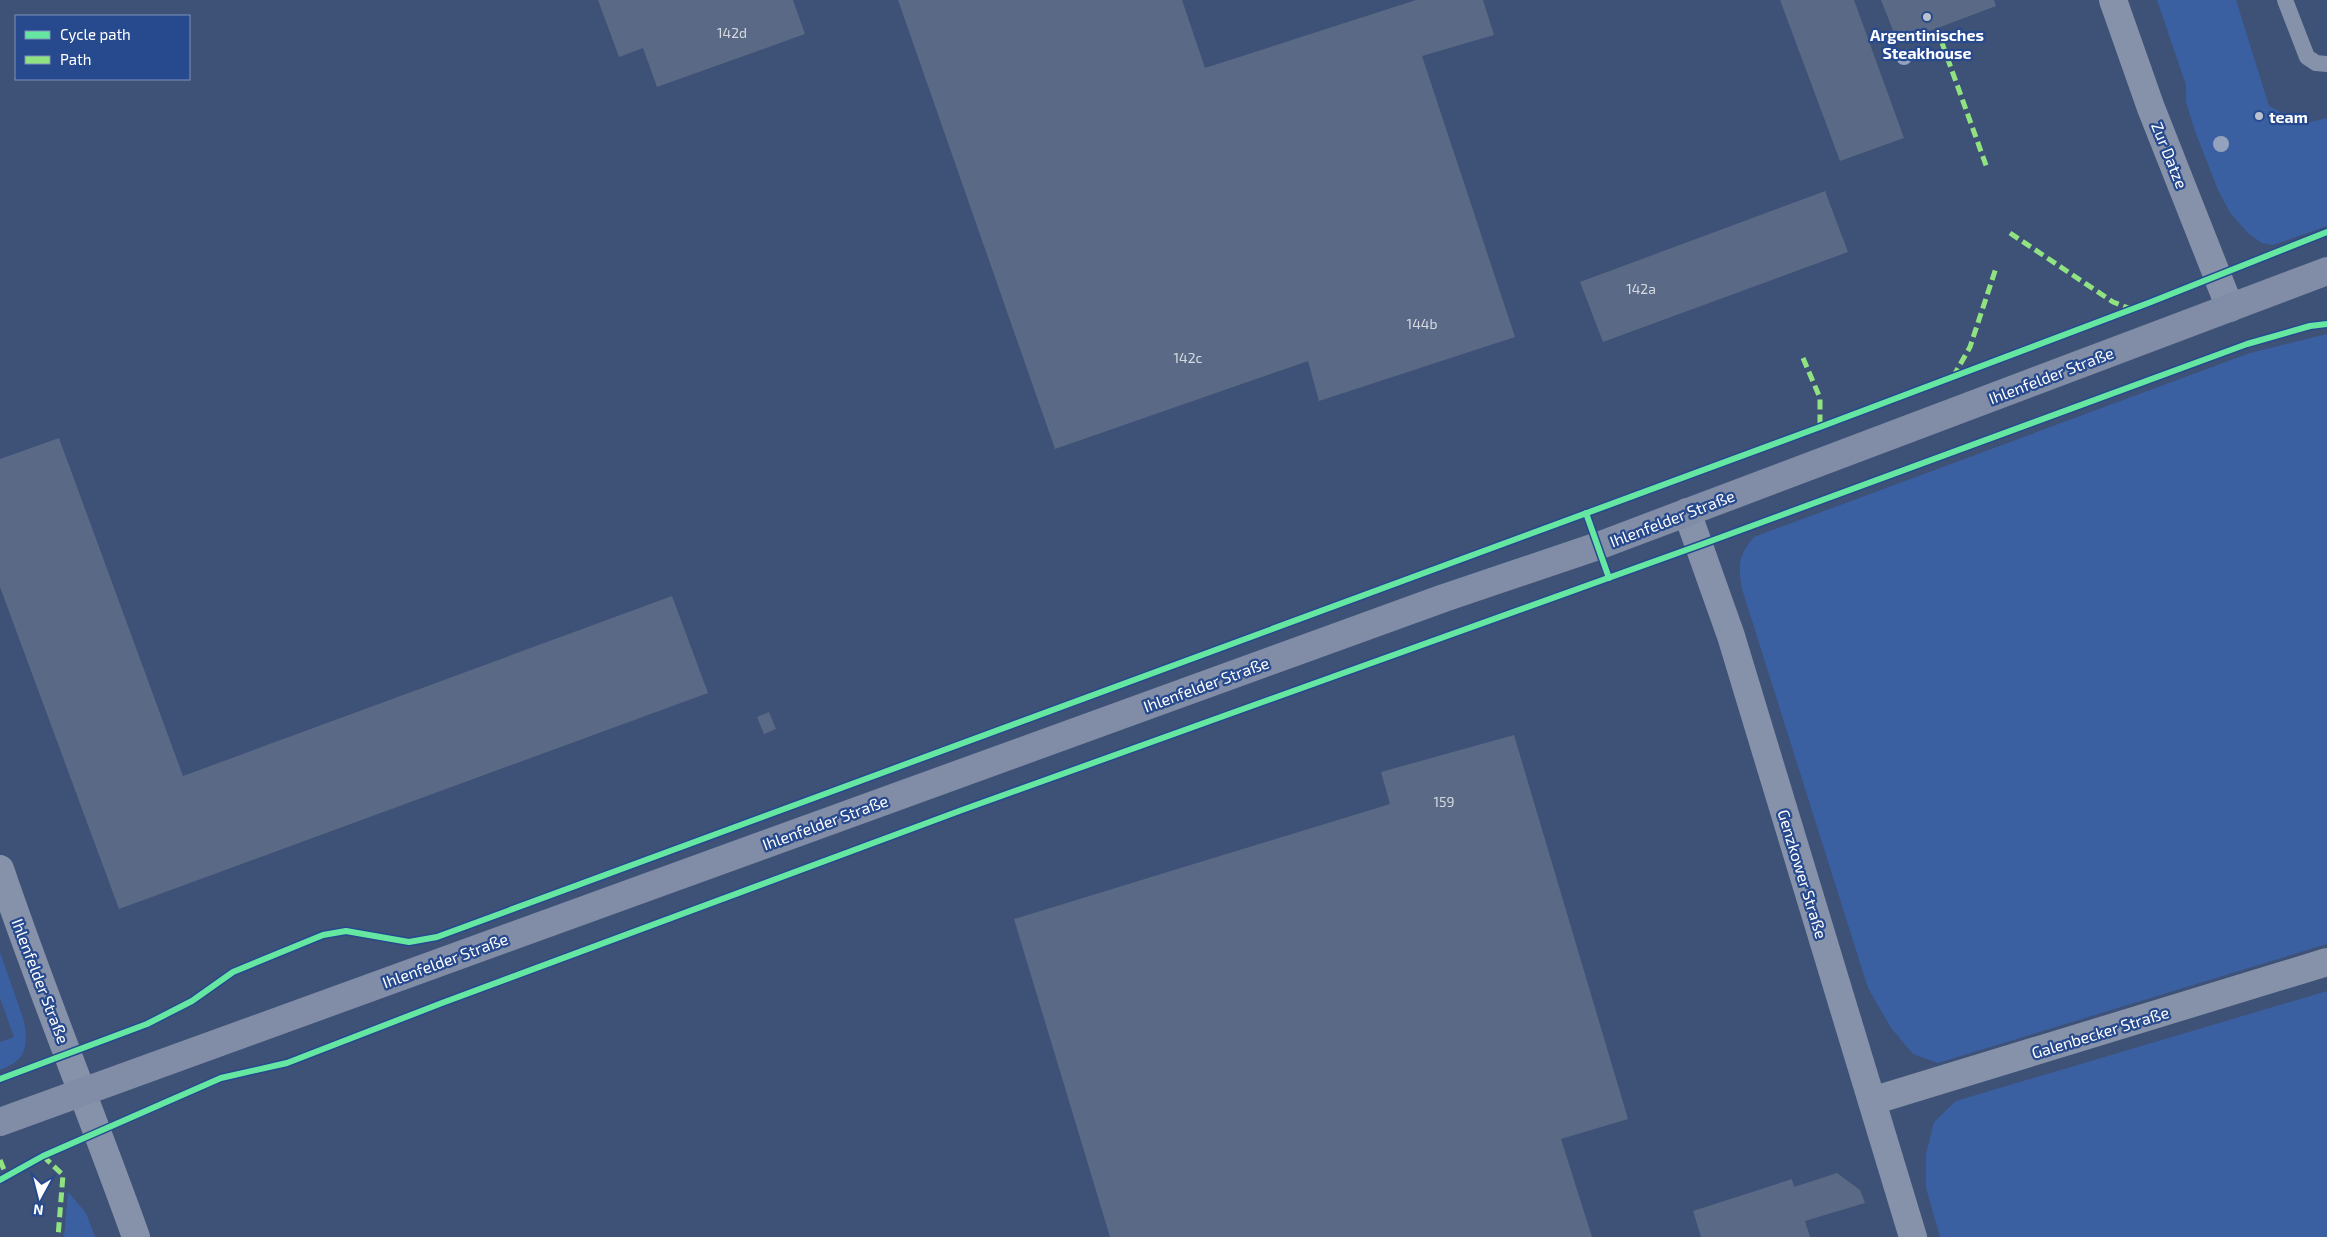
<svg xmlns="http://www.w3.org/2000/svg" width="2327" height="1237" viewBox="0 0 2327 1237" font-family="'Exo 2',sans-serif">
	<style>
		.green { fill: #3b60a2 }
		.building { fill: #5a6985 }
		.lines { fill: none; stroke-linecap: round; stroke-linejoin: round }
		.service { stroke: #8592a9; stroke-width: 16 }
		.minor { stroke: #8592a9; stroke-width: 28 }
		.secondary { stroke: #818da6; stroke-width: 28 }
		.quiet { stroke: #91e382; stroke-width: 5; stroke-dasharray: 10 5; stroke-linecap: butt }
		.cycleway-casing { stroke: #27498d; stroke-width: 9 }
		.cycleway { stroke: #66e7a1; stroke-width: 6 }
		.tree { fill: #94a2be }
		.poi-dot { fill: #bbc2cf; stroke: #27498d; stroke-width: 2 }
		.labels { text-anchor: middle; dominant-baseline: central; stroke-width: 4.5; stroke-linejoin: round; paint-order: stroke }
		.number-label { font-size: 14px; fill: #d6dae0 }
		.poi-label { font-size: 16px; font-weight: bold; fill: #fff; stroke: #27498d }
		.street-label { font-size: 16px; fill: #fff; stroke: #27498d }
	</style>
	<rect width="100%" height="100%" fill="#3e5176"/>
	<g class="green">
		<path d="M2157,0h79l33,106 34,18 24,-6v108l-54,19 -11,-2 -13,-9 -18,-20 -13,-24 -23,-59 -9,-29v-17z"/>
		<path d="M2327,334v610l-389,119 -25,-9 -22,-26 -23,-40 -126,-399c-4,-24 -4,-33 12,-52l496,-184z"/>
		<path d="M0,952l24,69c4,26 3,39 -24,49v-28l14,-5 -14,-39z"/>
		<path d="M2327,991v246h-387l-14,-49v-34l8,-32 22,-21z"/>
		<path d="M68,1192l18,21 9,24h-31z"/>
	</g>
	<g class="building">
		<path d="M598,0h195l12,34 -148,53 -14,-39 -24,9z"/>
		<path d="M898,0h284l23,68 211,-68h67l11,35 -72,21 93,281 -196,64 -11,-40 -253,88z"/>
		<path d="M1780,0h74l50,138 -64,23z"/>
		<path d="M1881,0h113l2,6 -98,37z"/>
		<path d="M1825,191l23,61 -245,90 -23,-60z"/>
		<path d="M59,438l124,338 489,-180 36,97 -589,216 -119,-322v-128z"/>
		<path d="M769,712l7,17 -12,5 -7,-17z"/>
		<path d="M1514,735l114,384 -67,20 31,98h-482l-96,-318 376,-115 -9,-32z"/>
		<path d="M1837,1173l23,17 5,13 -60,18 5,16h-109l-8,-26 99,-32 2,8z"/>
	</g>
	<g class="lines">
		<path class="service" d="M2285,0l22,57 9,6 11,1"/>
		<g class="minor">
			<path d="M2113,0l38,108 79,200"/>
			<path d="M1687,512l44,124 182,601"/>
			<path d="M0,869c42,124 92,245 136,368"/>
			<path d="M1872,1101l455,-139"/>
		</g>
		<path class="secondary" d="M0,1122l1444,-524 154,-52 729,-275"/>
		<g class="quiet">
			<path d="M1937,29l50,139"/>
			<path d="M2010,233l103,69 18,7"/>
			<path d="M1803,358l17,40v29"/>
			<path d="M1953,377l17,-30 26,-79"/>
			<path d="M43,1156l20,19 -5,62"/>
			<path d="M0,1160l7,17"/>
		</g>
		<defs>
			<g id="cycleway">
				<path d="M1586,513l23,65"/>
				<path d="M0,1079l147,-55 45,-23 41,-29 90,-37 23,-4 63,11 28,-5 1383,-510 331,-125 176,-70"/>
				<path d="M0,1180l43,-24 178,-78 66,-15 155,-60 520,-193 738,-265 547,-201 63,-18 17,-2"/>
			</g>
		</defs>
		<use href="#cycleway" class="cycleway-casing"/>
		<use href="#cycleway" class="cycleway"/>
	</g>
	<g class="tree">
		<circle cx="1904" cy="57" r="8"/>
		<circle cx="2221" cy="144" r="8"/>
	</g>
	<g class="poi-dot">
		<circle cx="1927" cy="17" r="5"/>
		<circle cx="2259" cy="116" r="5"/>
	</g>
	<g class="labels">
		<g class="number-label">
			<text x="732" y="32">142d</text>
			<text x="1641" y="288">142a</text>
			<text x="1422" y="323">144b</text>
			<text x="1188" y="357">142c</text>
			<text x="1444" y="801">159</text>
		</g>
		<g class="poi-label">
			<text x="1927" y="34">Argentinisches<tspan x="1927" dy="18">Steakhouse</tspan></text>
			<text x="2269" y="116" text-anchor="start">team</text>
		</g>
		<g class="street-label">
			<text transform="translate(2170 155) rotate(68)">Zur Datze</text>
			<text transform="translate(2051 375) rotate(-21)">Ihlenfelder Straße</text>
			<text transform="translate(1672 518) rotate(-21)">Ihlenfelder Straße</text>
			<text transform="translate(1206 684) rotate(-20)">Ihlenfelder Straße</text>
			<text transform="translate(825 822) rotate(-20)">Ihlenfelder Straße</text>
			<text transform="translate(1803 874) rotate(73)">Genzkower Straße</text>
			<text transform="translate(445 960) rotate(-20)">Ihlenfelder Straße</text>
			<text transform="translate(41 981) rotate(69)">Ihlenfelder Straße</text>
			<text transform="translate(2100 1032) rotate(-17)">Galenbecker Straße</text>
		</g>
	</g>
	<rect x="15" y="15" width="175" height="65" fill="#27498d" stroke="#7d92bb"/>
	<rect x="25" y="31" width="25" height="8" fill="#66e7a1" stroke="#7d92bb"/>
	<text x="60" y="40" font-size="15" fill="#ffffff">Cycle path</text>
	<rect x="25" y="56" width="25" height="8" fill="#91e382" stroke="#7d92bb"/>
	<text x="60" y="65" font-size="15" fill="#ffffff">Path</text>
	<g transform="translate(40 1197) rotate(187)" stroke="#27498d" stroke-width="4" paint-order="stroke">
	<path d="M0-4L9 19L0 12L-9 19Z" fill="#ffffff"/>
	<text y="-8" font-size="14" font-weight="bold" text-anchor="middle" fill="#ffffff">N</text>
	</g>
</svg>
